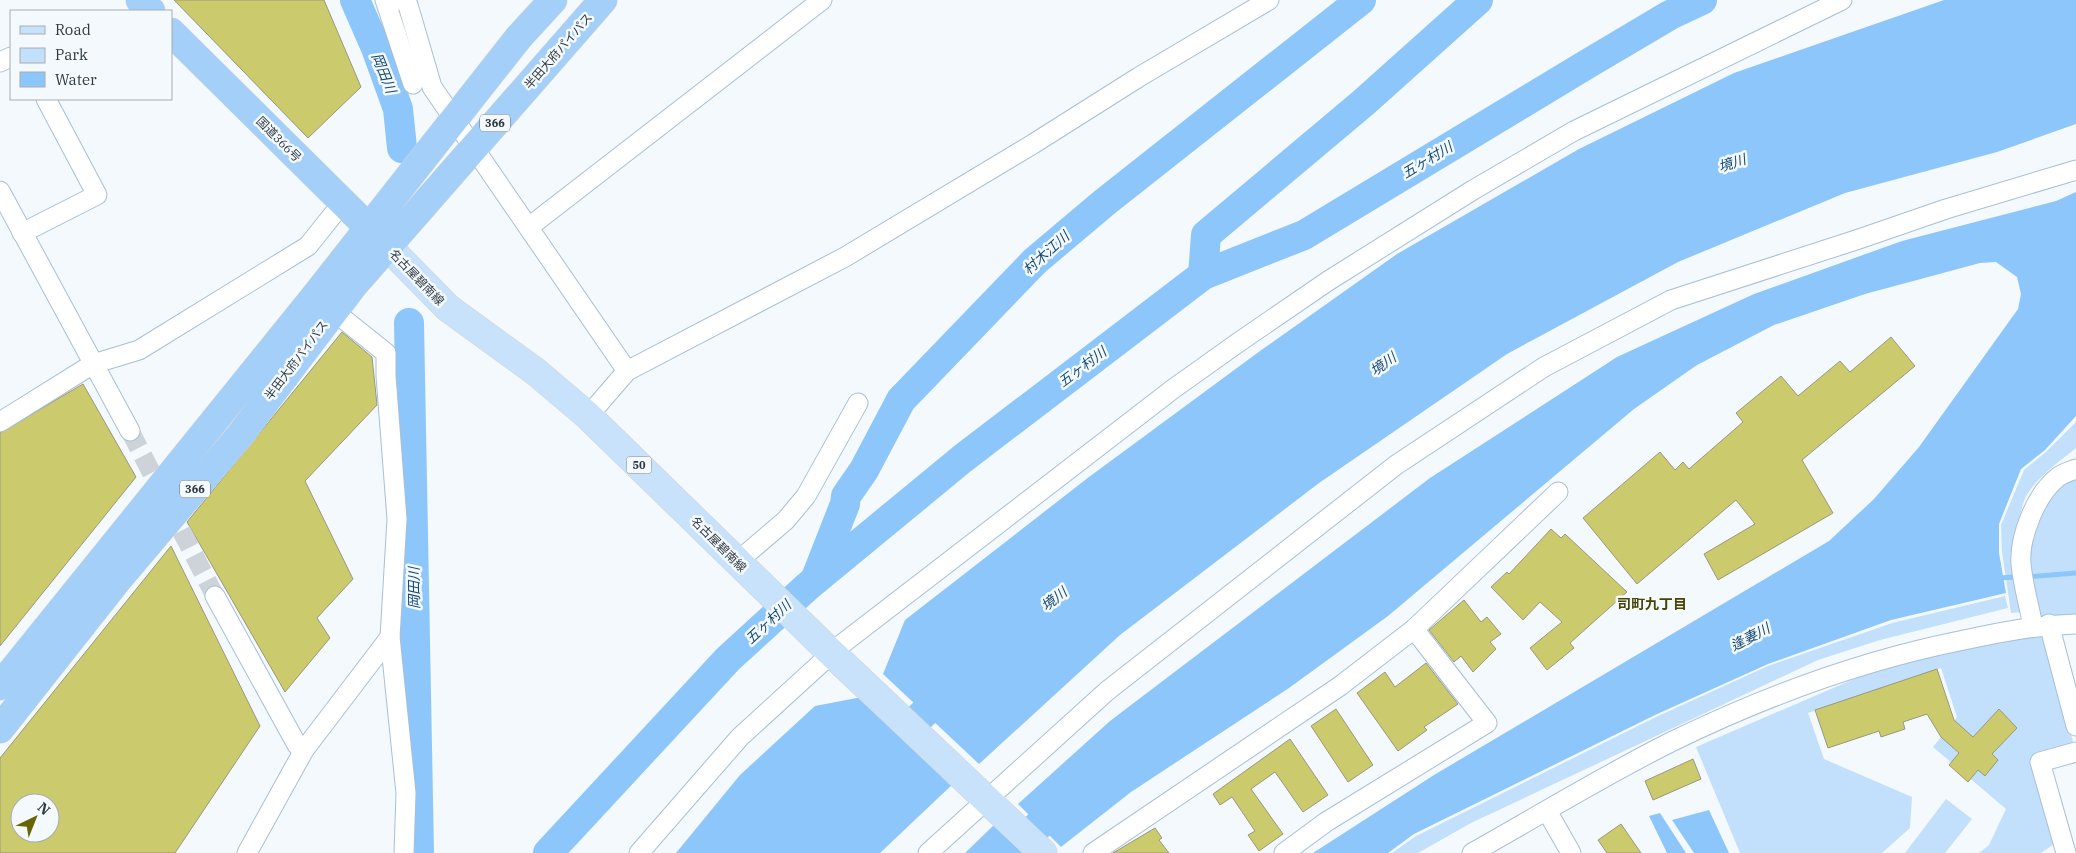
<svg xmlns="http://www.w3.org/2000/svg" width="2076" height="853" viewBox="0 0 2076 853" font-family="'IBM Plex Serif','Noto Sans JP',serif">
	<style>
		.green { fill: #c2e0fc }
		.water { fill: #8dc6fa }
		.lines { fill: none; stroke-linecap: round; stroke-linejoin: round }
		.stream { stroke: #8dc6fa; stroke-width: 5 }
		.river { stroke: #8dc6fa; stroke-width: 30 }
		.building { fill: #cbca6c; stroke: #99997d; fill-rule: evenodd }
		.street-tunnel { stroke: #cdd3d8; stroke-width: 19; stroke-dasharray: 19 9; stroke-linecap: butt }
		.street-casing { stroke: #a8bfd5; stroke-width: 21 }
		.primary-casing { stroke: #d1d4d5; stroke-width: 29 }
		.highway-casing { stroke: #d1d4d5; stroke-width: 29 }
		.street { stroke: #fff; stroke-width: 19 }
		.primary { stroke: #c8e2fb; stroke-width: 28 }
		.highway { stroke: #a3cff8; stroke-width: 28 }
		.labels { text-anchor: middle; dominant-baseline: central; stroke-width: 5; stroke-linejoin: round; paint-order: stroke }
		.shield { fill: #f4f9fd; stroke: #6b737a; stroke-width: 1 }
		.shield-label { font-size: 11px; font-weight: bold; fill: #303a42 }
		.street-label { font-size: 12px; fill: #303a42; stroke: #f4f9fd }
		.water-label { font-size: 14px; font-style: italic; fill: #144972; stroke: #f4f9fd }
		.neighbourhood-label { font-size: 14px; font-weight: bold; fill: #464503; stroke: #f4f9fd }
	</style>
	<rect width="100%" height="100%" fill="#f4f9fd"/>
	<g class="green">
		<path d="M2076,422v26c-16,13 -36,27 -48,45 -18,29 -5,85 -3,119l-14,1 -9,-61 -1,-27 23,-55 23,-19z"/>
		<path d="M2076,463v161l-43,2 -11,-77 8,-33z"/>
		<path d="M2005,596l3,12 -128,32 -62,20 -347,163 -53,30h-26l24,-17 240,-119 112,-51 124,-43z"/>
		<path d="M2042,632l32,113 -42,10 25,87 -16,11h-62l10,-8 17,-36 -73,-62 24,-30 -16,-49 -133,45 16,46 88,38 -2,31 -28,25h-142l-44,-106 186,-80z"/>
		<path d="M1946,799l26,20 -27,34h-40z"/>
	</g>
	<g class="water">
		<path d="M1944,0h132v124l-79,28 -152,41 -167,69 -171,92 -188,129 -199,152 -141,129 -96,-90 22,-54 184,-143 171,-126 137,-97 182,-105 155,-76z"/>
		<path d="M2076,192v224l-31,34 -24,19 -22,55v29l7,40 -115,27 -123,44 -113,51 -241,119 -26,19h-75l121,-78 395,-234 45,-42 45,-52 99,-138 3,-15 -4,-17 -21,-15 -16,1 -115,31 -91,31 -77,40 -63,44 -246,207 -99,72 -158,104 -70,55 -43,-43 92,-83 320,-243 187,-121 137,-63 148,-53 154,-40z"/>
		<path d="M867,696l88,86 -75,71h-204l64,-78 75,-69z"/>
		<path d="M1709,810l20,43h-35l-22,-33z"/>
		<path d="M1660,813l26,40h-19l-18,-37z"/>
		<path d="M997,822l31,31h-63z"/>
	</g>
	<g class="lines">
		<g class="stream">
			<path d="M2027,577l49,-4"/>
			<path d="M1997,578l21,-1"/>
		</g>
		<g class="river">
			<path d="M355,0l21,48 22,61 4,39"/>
			<path d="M1203,275l3,-40 157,-132 115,-103"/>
			<path d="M409,323l10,530"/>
			<path d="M816,578l29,-74 1,-8 18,-26 37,-70 134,-139 70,-59 256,-202"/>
			<path d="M890,746l64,-62"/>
			<path d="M548,853l180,-194 80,-73 154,-127 241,-184 101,-40 285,-172 81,-48 32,-15"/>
			<path d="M1007,853l63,-55"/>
		</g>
	</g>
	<g class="building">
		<path d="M174,0h150l37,87 -53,51z"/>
		<path d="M342,332l30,25 5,48 -72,76 48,98 -36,39 13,20 -45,54 -98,-170z"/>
		<path d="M1891,337l24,29 -113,94 31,53 -115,67 -14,-26 51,-30 -19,-24 -99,84 -54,-66 77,-66 15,18 8,-8 6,7 54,-47 -7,-9 45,-37 17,20 42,-35 10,11z"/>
		<path d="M83,384l53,93 -136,169v-213z"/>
		<path d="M1551,529l10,9 4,-4 62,58 -57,51 4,5 -27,22 -17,-22 32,-26 -22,-20 -17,18 -32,-33 16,-15 2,2z"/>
		<path d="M171,546l89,180 -85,127h-175v-95zM20,803h30v30h-30z"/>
		<path d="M1464,600l17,22 6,-5 14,17 -11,8 6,7 -23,23 -12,-16 -7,6 -25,-32z"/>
		<path d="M1426,663l32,41 -34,23 3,3 -29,21 -41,-58 28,-21 10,15z"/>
		<path d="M1937,669l17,51 19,17 26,-28 18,19 -25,26 6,6 -13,16 -7,-6 -10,12 -19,-17 10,-12 -18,-16 -14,-23 -24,8 2,7 -24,8 -2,-6 -51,17 -13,-38z"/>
		<path d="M1336,709l37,56 -25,17 -37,-56z"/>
		<path d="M1290,739l38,56 -25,17 -28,-40 -24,17 32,45 -24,17 -11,-16 7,-4 -23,-34 -12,8 -7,-11z"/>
		<path d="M1693,759l8,20 -48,21 -8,-19z"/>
		<path d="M1621,824l20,29h-34l-9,-13z"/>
		<path d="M1155,828l7,10 -3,2 10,13h-56z"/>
	</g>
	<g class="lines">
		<path class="street-tunnel" d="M130,431l85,165"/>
		<defs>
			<g id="street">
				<path d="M385,0l28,84"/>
				<path d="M402,0l6,5 24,82 195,284"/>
				<path d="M0,62l11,-5"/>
				<path d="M0,191l130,240"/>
				<path d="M529,227l293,-227"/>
				<path d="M22,233l75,-38 -51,-96"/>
				<path d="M326,305l60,48v23l11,143 -7,118 16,156 -2,60"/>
				<path d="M588,416l39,-45 218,-114 188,-113 106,-67 130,-77"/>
				<path d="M0,422l93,-58 46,-14 169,-104 35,-44"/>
				<path d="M737,562l49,-42 20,-24 52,-93"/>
				<path d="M215,596l82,149 7,5"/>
				<path d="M2049,624l27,102"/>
				<path d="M2033,626c-4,-21 -10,-41 -12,-62 -2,-27 15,-70 37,-87 5,-4 13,-6 18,-8"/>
				<path d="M1547,811l24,42"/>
				<path d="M247,853l57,-103 86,-113"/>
				<path d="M639,853l101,-116 102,-93 331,-255 66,-47 89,-61 145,-91 101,-59 268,-131"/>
				<path d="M928,853l179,-162 289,-226 148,-98 127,-67 188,-61 87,-30 130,-39"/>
				<path d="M1093,853l247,-167 74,-57 144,-137"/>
				<path d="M1284,853l42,-31 161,-99 -73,-94"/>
				<path d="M1472,853c66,-37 131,-77 199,-111 92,-45 192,-82 293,-102 37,-8 73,-15 112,-16"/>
				<path d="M2066,853l-26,-91 36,-10"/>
			</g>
			<path id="primary" d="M387,246l61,62 88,64 52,44 236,230 219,207"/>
			<g id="highway">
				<path d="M140,0l11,11"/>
				<path d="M171,32l210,208"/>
				<path d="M0,686l315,-390 204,-259 34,-37"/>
				<path d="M0,729l116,-147 125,-148 112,-148 250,-286"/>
			</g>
		</defs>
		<use href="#street" class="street-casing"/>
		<use href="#primary" class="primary-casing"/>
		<use href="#highway" class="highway-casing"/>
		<use href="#street" class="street"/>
		<use href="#primary" class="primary"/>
		<use href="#highway" class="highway"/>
	</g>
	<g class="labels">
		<g class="shield">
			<rect x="480" y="114.5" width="30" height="17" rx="4"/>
			<rect x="626.5" y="456.5" width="25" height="17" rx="4"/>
			<rect x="180" y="480.5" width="30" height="17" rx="4"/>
		</g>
		<g class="shield-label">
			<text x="495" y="123">366</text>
			<text x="639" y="465">50</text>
			<text x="195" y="489">366</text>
		</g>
		<g class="street-label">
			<text transform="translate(558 51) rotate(-49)">半田大府パイパス</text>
			<text transform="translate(279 139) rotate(45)">国道366号</text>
			<text transform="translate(417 277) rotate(46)">名古屋碧南線</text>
			<text transform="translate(296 360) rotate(-53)">半田大府パイパス</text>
			<text transform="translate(719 544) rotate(45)">名古屋碧南線</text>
		</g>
		<g class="water-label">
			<text transform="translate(384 73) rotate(68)">岡田川</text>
			<text transform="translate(1427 160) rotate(-31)">五ヶ村川</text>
			<text transform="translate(1732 163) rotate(-18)">境川</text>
			<text transform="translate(1046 253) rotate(-42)">村木江川</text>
			<text transform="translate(1383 364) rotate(-35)">境川</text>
			<text transform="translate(1082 367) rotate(-37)">五ヶ村川</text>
			<text transform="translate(414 588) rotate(-91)">岡田川</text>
			<text transform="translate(1054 599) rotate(-38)">境川</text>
			<text transform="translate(768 622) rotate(-43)">五ヶ村川</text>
			<text transform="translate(1750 637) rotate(-28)">逢妻川</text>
		</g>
		<g class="neighbourhood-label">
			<text x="1652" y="604">司町九丁目</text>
		</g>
	</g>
	<rect x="10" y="10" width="162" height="90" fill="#f4f9fd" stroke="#a6adb2"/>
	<rect x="20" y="26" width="25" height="8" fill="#c8e2fb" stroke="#a6adb2"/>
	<text x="55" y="35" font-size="15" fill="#303a42">Road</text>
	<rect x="20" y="48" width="25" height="15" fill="#c2e0fc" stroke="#a6adb2"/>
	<text x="55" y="60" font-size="15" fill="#303a42">Park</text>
	<rect x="20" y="72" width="25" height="15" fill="#8dc6fa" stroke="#a6adb2"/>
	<text x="55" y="85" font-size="15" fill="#303a42">Water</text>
	<g transform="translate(35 818) rotate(43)"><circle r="24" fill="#f4f9fd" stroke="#a6adb2"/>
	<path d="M0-4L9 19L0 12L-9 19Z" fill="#686600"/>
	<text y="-8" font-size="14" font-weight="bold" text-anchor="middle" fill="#303a42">N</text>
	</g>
</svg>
